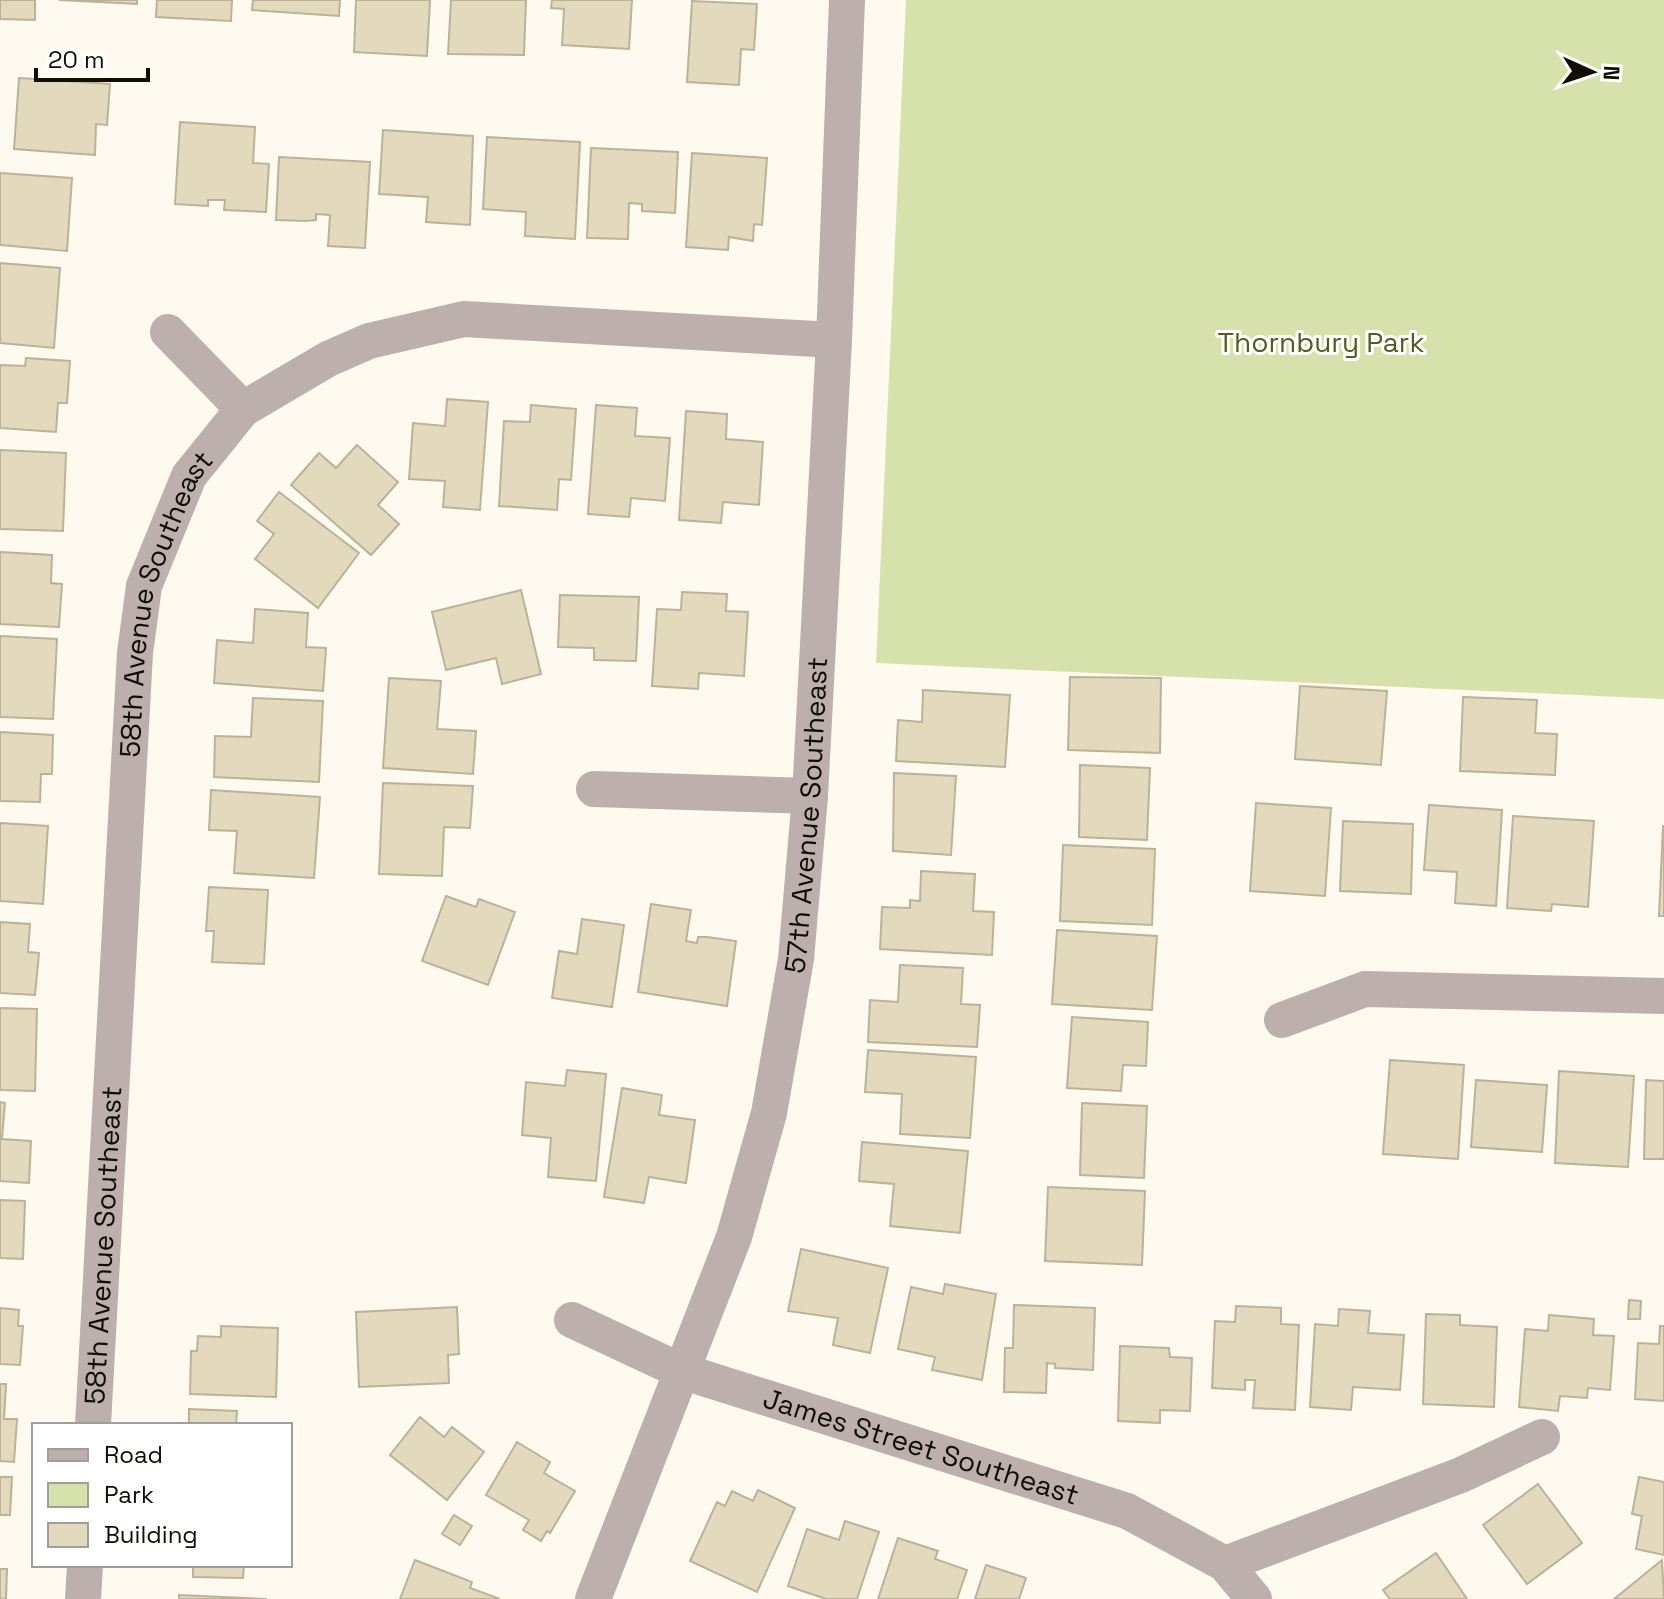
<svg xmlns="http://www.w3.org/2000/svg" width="1664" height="1599" viewBox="0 0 1664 1599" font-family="'Space Grotesk',sans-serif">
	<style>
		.green { fill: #d7e1ab }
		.building { fill: #e3d9bd; stroke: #bcb297; stroke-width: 2 }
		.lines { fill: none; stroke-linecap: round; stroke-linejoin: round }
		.minor { stroke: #bdafac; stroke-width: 36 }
		.labels { text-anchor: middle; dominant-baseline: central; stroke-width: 6; stroke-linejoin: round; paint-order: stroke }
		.park-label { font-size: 28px; fill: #545b23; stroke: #fff }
		.street-label { font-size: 28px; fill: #110d05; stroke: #fff }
	</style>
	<rect width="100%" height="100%" fill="#fffaef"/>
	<path class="green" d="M906,0h758v699l-788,-36z"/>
	<g class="building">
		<path d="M0,0h35v20l-35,-1z"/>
		<path d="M59,0h78v4z"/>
		<path d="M157,0h75l-1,21 -75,-4z"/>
		<path d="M253,0h87l-1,16 -87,-6z"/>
		<path d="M356,0h74l-3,56 -73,-4z"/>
		<path d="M451,0h75l-2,55 -76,-1z"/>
		<path d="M552,0h80l-3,49 -67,-4 2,-36 -13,-1z"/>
		<path d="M692,1l65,3 -3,46 -13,-1 -2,36 -52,-3z"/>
		<path d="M19,78l91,6 -3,41 -11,-1 -1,31 -81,-6z"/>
		<path d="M180,122l75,5 -2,36 16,1 -3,48 -42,-2 1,-10h-17v6l-33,-2z"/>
		<path d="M383,130l90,6 -3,89 -44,-3 2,-25 -49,-3z"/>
		<path d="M487,137l93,5 -5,97 -50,-3 1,-24 -43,-3z"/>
		<path d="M591,148l87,4 -3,61 -33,-2v-7l-13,-1 -1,36 -41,-1z"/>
		<path d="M692,153l75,5 -5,67 -8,-1 -1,17 -24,-4 -1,13 -42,-3z"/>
		<path d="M279,157l91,5 -5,86 -37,-2 2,-31 -14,-1v6l-10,1 -30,-1z"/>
		<path d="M0,173l72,5 -5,73 -67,-6z"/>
		<path d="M0,263l60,5 -6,80 -54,-5z"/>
		<path d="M26,358l44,3 -3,42h-9l-2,29 -56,-4v-63l25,1z"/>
		<path d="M447,399l41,3 -8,108 -37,-3 2,-26 -36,-2 4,-56 32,3z"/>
		<path d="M531,405l45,4 -5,71 -12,-1 -2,31 -58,-4 5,-85 26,1z"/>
		<path d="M596,405l41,3 -2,28 35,2 -5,63 -34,-3 -2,19 -41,-3z"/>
		<path d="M686,411l41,3 -1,25 37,3 -4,63 -36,-3 -2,21 -42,-3z"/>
		<path d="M357,445l41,37 -20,23 21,19 -28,31 -80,-70 28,-32 17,15z"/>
		<path d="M0,450l66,3 -3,78 -63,-2z"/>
		<path d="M279,492l80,61 -41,55 -63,-49 19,-25 -17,-13z"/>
		<path d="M0,552l52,3 -1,28 11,1 -3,43 -59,-3z"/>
		<path d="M521,590l20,84 -39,10 -6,-26 -50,12 -14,-58z"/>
		<path d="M682,592l45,2 -1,17 22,1 -4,64 -45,-3 -1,16 -46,-3 5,-77 24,1z"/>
		<path d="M560,595l79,2 -3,64 -42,-1v-12l-36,-1z"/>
		<path d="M255,609l53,4 -2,34 20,1 -3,43 -109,-8 3,-43 36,3z"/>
		<path d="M0,636l57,3 -4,80 -53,-2z"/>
		<path d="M1070,677l91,1 -1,75 -92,-3z"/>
		<path d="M389,678l52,3 -4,48 39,2 -3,43 -90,-6z"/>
		<path d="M1300,686l87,5 -6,74 -86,-6z"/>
		<path d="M923,690l87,5 -5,72 -109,-6 2,-41 24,2z"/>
		<path d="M1463,697l74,3 -2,33 22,1 -2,41 -95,-4z"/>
		<path d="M253,698l70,3 -4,81 -105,-5 1,-41 36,1z"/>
		<path d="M0,732l53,3 -1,39h-11l-1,28 -40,-1z"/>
		<path d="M1080,765l70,3 -3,72 -68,-3z"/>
		<path d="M894,773l62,3 -5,79 -58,-4z"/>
		<path d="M383,783l90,3 -3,42 -26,-1 -2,49 -63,-2z"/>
		<path d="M211,790l109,7 -6,81 -80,-5 3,-42 -28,-1z"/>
		<path d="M1256,803l75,5 -6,88 -75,-5z"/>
		<path d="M1429,805l73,5 -6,96 -41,-3 2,-31 -33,-2z"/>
		<path d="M1513,816l81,5 -6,86 -36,-3 -1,7 -44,-3z"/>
		<path d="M1343,821l70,3 -2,70 -71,-3z"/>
		<path d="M0,823l48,3 -5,78 -43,-3z"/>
		<path d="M1663,826h1v90h-5z"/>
		<path d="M1063,845l92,4 -3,76 -92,-4z"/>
		<path d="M921,871l54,3 -2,37 21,1 -2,43 -112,-6 2,-42 28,1v-8l10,1z"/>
		<path d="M209,887l59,3 -4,74 -52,-2 2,-31h-8z"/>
		<path d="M446,896l30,11 3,-8 36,13 -27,73 -66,-24z"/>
		<path d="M651,904l40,6 -5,31 11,2 1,-6h9l29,4 -9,65 -89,-14z"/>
		<path d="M582,919l42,6 -12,82 -60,-9 7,-47 18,3z"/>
		<path d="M0,922l30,2 -2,28 11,1 -4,42 -35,-2z"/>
		<path d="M1057,930l100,6 -5,74 -100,-6z"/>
		<path d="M900,965l63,3 -2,36 19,1 -3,42 -109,-5 2,-42 28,2z"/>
		<path d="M0,1008l37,1 -2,82 -35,-1z"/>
		<path d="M1072,1017l76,5 -2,44 -23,-1 -2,26 -54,-3z"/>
		<path d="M868,1050l108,7 -6,81 -70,-4 2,-40 -37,-2z"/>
		<path d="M1390,1060l74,5 -6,94 -75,-5z"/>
		<path d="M567,1070l39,4 -10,107 -48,-4 3,-39 -29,-3 4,-53 39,4z"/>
		<path d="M1559,1071l75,5 -6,91 -73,-4z"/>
		<path d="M1476,1080l71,5 -5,67 -71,-5z"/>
		<path d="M1646,1080l18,1v78h-20z"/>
		<path d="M622,1088l40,7 -3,20 36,5 -9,63 -37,-6 -5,26 -40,-6z"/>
		<path d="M0,1102l5,1 -3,36 29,2 -2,42 -29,-2z"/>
		<path d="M1082,1103l65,3 -3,72 -64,-3z"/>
		<path d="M862,1142l106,9 -8,82 -70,-7 4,-42 -35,-3z"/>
		<path d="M1048,1187l97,4 -3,74 -97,-4z"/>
		<path d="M0,1200l25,1 -2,58 -23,-1z"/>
		<path d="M801,1249l87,19 -18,85 -37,-8 5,-27 -50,-7z"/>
		<path d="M945,1284l51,10 -14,86 -50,-10 3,-13 -37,-8 13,-62 32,7z"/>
		<path d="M1629,1300l12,1 -1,18h-12z"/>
		<path d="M1014,1305l81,3 -2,62 -38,-2v-4l-8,-1 -1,30 -42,-1 1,-44h8z"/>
		<path d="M1236,1306l45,2v16l18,1 -4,85 -42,-2 2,-28h-10v10l-33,-2 3,-67 20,1z"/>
		<path d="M457,1307l2,47 -11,1 1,28 -90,4 -3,-75z"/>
		<path d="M0,1308l19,2 -1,16h5l-3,39 -20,-1z"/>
		<path d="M1339,1309l31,2 -2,22 36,2 -4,55 -47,-3 -2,23 -41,-3 5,-83 23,2z"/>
		<path d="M1426,1314l34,1v10l37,2 -3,80 -71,-3z"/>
		<path d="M1549,1315l45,4 -1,16 21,1 -4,54 -22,-2 -1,10 -27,-2 -2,15 -39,-4 6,-78 23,2z"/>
		<path d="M221,1326l57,2 -2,69 -86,-3 1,-43h6l1,-15 23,1z"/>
		<path d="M1660,1326h4v75l-29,-2 3,-56 21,1z"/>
		<path d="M1120,1346l49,2 1,9 22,1 -2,53 -30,-1v13l-42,-2z"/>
		<path d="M0,1384h6l-2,35h13l-3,43 -14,-1z"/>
		<path d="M189,1409l48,2 -1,14h-47z"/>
		<path d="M420,1417l24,20 8,-10 32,25 -37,48 -57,-45z"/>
		<path d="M517,1442l33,20 -6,11 31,18 -25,42 -3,-2 -6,10 -18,-11 6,-10 -43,-25z"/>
		<path d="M0,1477h12l-2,38h-10z"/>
		<path d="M1639,1477l25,5v73l-28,-6 6,-33 -10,-2z"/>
		<path d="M1538,1484l44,59 -55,41 -44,-59z"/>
		<path d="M758,1490l37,18 -38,84 -67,-31 27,-59 8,4 7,-15 21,10z"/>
		<path d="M454,1515l18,11 -12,19 -18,-11z"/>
		<path d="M845,1521l34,11 -22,67h-31l-38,-13 19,-57 32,11z"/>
		<path d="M898,1538l40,13 -3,8 32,11 -10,29h-79z"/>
		<path d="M1436,1553l31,46h-77l-7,-9z"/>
		<path d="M415,1560l57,22 -2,6 30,11h-100z"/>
		<path d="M1662,1560l2,39h-50z"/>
		<path d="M193,1565h51l-1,13 -50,-1z"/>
		<path d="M986,1565l40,13 -7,21h-44z"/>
		<path d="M0,1569h7l-1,30h-6z"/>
		<path d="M179,1595l88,4h-88z"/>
	</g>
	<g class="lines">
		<g class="minor">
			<path d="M168,332l75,77"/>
			<path d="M594,789l216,7"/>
			<path d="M1282,1020l83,-31 299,7"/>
			<path id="s1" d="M572,1320l109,51 446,140 98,53 29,35"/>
			<path id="s2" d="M93,1425l42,-772 9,-67 45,-110 54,-67 85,-50 41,-18 95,-22 370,21"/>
			<path d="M1225,1564l236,-89 81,-38"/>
			<path d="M83,1599l2,-34"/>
			<path id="s3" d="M593,1599l141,-362 35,-124 27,-154 14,-163 24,-456 13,-340"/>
		</g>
	</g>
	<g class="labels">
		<g class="park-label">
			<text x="1321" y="342">Thornbury Park</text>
		</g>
		<g class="street-label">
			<text stroke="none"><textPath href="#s2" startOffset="828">58th Avenue Southeast</textPath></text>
			<text stroke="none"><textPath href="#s3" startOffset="818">57th Avenue Southeast</textPath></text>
			<text stroke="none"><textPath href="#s2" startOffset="180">58th Avenue Southeast</textPath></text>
			<text stroke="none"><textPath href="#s1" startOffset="372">James Street Southeast</textPath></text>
		</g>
	</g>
	<rect x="32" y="1423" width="260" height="144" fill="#ffffff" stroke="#a09e9b" stroke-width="2"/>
	<rect x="48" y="1449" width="40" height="12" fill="#bdafac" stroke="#a09e9b" stroke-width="2"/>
	<text x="104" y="1463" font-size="24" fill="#110d05">Road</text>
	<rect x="48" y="1483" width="40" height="24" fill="#d7e1ab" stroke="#a09e9b" stroke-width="2"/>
	<text x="104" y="1503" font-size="24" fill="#110d05">Park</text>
	<rect x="48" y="1523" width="40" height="24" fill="#e3d9bd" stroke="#a09e9b" stroke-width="2"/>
	<text x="104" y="1543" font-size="24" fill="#110d05">Building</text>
	<g transform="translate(1592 72) rotate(93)" stroke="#ffffff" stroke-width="6" paint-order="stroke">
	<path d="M0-6L14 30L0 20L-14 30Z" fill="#110d05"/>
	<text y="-12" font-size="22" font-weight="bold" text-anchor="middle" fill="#110d05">N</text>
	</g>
	<path d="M36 68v12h112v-12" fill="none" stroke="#110d05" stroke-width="4"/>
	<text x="48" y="68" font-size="24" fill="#110d05" stroke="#ffffff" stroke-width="6" paint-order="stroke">20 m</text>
</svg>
